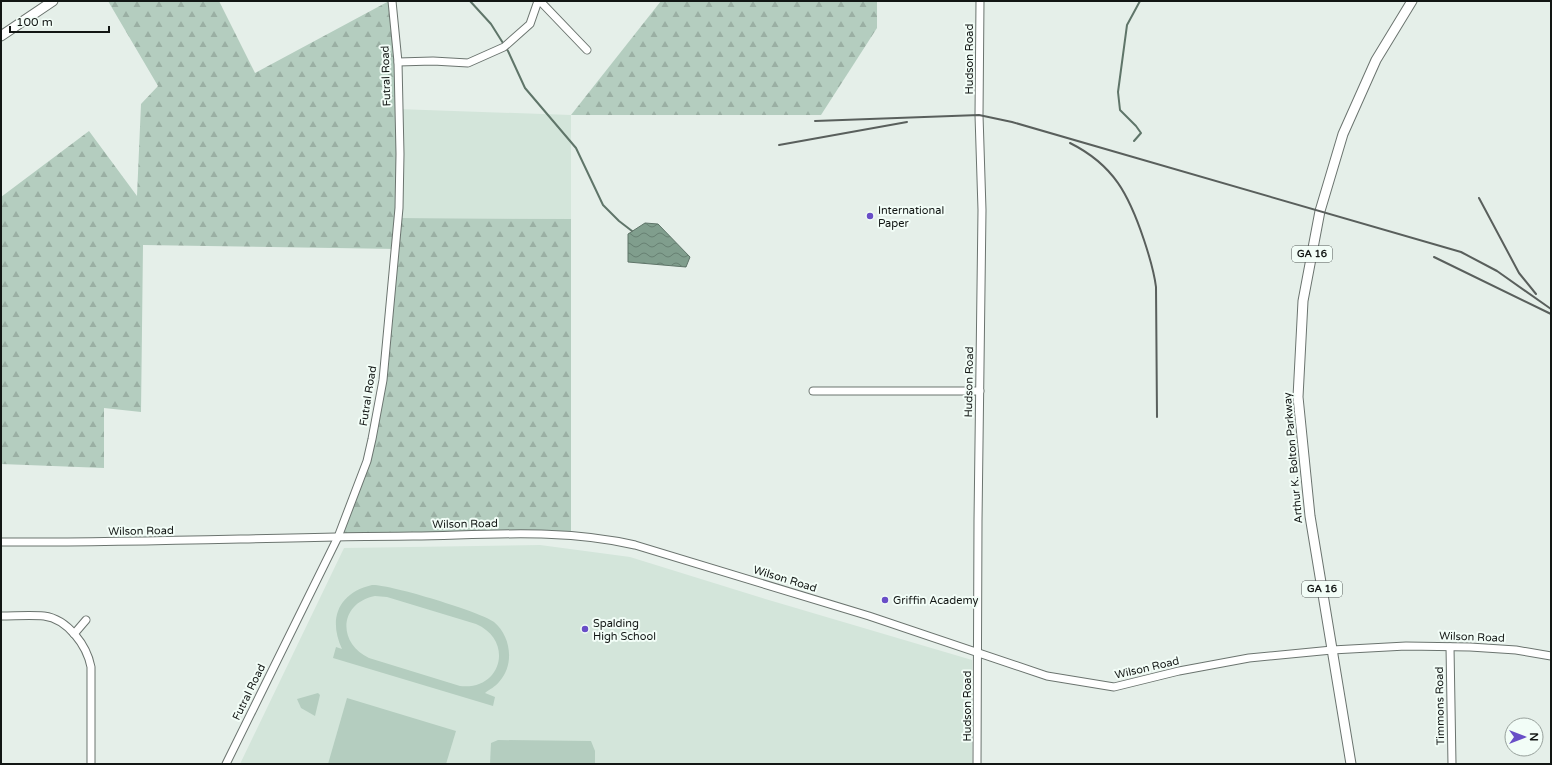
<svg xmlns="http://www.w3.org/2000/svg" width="1552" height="765" viewBox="0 0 1552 765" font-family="'Varela Round',sans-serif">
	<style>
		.built { fill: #d3e5da }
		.forest { fill: url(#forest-firs) }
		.garden { fill: #b4cdbf; fill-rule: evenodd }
		.water { fill: url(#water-waves); stroke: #5f7569 }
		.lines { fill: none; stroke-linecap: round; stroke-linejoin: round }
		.stream { stroke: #5f7569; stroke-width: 2 }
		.minor-casing { stroke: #6b746f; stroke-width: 9 }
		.major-casing { stroke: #6b746f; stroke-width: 11 }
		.minor { stroke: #fff; stroke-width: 7 }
		.major { stroke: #fff; stroke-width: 9 }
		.rail { stroke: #595f5c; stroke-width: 2 }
		.poi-dot { fill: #694ec7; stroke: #f2fdf7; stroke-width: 1.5 }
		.labels { text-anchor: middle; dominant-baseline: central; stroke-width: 4; stroke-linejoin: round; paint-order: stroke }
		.shield { fill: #f2fdf7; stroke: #555b58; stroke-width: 1 }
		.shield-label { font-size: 10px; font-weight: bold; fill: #121614 }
		.street-label { font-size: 11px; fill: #121614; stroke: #f2fdf7 }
		.poi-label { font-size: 11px; fill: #121614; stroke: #f2fdf7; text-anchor: start }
	</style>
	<defs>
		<pattern id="forest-firs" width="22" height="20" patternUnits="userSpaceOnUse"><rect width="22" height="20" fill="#b4cdbf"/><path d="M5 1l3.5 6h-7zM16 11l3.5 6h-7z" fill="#9aafa3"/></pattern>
		<pattern id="water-waves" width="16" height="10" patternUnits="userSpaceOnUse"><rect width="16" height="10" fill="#809e8d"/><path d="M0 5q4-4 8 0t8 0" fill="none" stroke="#678072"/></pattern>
	</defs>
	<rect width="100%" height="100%" fill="#e5efe9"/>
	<g class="built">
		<path d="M397,109l174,6v104l-174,-1z"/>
		<path d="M540,545l90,12 129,40 213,63v104h-732l104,-216z"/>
	</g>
	<g class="forest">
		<path d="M108,1h111l36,72 134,-72 6,11 2,206 174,1v316l-228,-1 29,-80 26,-205 -255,-4 -2,167 -37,-4v60l-103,-4v-267l88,-66 48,65 4,-92 17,-18z"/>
		<path d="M661,1h216v27l-56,87h-250z"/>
	</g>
	<g class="garden">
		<path d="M372,585c17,-1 109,27 122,37 17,14 21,43 5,60 -4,5 -9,7 -14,11l10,4 -2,9 -160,-48 3,-11 6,2c-14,-30 -4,-56 30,-64zM375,596l12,1 89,27c39,17 25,67 -16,62l-91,-28c-32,-15 -30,-55 6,-62z"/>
		<path d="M318,693l2,2 -5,21 -14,-8 -4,-9z"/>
		<path d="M347,698l109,33 -10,33h-118z"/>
		<path d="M498,740l93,1 4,10v13h-105l1,-21z"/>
	</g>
	<path class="water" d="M645,223l13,1 32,33 -4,10 -58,-5v-28z"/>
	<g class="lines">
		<g class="stream">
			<path d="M470,1l21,23 17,27 17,37 51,60 27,57 16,16 13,10"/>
			<path d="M1134,141l7,-8 -5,-7 -16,-16 -2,-18 9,-67 13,-24"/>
		</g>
		<defs>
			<g id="minor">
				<path d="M540,1l47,49"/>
				<path d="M398,62l35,-1 35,2 36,-16 26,-23 8,-23"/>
				<path d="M813,391h167"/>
				<path d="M1,542c137,1 274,-5 412,-6 74,-1 150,-8 222,9l234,71 178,60 67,11 65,-16 70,-13 83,-8 74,-4 64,1 46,3 35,6"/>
				<path d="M1,616c14,0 29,-1 43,0 24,3 43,30 47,51v97"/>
				<path d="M74,634l12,-14"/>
				<path d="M1450,647l2,117"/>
				<path d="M226,764l112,-227 29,-76 5,-22 11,-59 16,-172 1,-54 -2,-92 -6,-61"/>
				<path d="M977,764l1,-243 4,-311 -3,-95 1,-114"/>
			</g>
			<g id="major">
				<path d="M1,36l52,-35"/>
				<path d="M1351,764l-41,-248 -12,-119 5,-96 17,-90 23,-77 33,-74 36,-59"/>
			</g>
		</defs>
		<use href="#minor" class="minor-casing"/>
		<use href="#major" class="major-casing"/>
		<use href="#minor" class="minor"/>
		<use href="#major" class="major"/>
		<g class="rail">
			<path d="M815,121l164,-6 33,7 449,130 36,19 54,38"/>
			<path d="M1070,143c44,22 59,52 74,97 5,15 10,31 12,47l1,130"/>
			<path d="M779,145l128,-23"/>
			<path d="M1479,198l40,75 17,21"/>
			<path d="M1434,257l117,57"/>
		</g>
	</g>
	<g class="poi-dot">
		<circle cx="870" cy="216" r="4"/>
		<circle cx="885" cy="600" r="4"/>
		<circle cx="585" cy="629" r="4"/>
	</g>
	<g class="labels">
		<g class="shield">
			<rect x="1292" y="246" width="40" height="16" rx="3"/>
			<rect x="1302" y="581" width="40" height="16" rx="3"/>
		</g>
		<g class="shield-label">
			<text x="1312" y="254">GA 16</text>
			<text x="1322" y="589">GA 16</text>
		</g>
		<g class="street-label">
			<text transform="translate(969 59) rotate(-90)">Hudson Road</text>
			<text transform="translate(386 76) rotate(-92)">Futral Road</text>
			<text transform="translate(969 382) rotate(-89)">Hudson Road</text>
			<text transform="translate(368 396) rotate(-81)">Futral Road</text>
			<text transform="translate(1293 458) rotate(-95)">Arthur K. Bolton Parkway</text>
			<text transform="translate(465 524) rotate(-1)">Wilson Road</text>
			<text transform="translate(141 531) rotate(-1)">Wilson Road</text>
			<text transform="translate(785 579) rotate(17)">Wilson Road</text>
			<text transform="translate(1472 637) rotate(2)">Wilson Road</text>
			<text transform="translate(1147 668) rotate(-13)">Wilson Road</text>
			<text transform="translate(249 692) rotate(-64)">Futral Road</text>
			<text transform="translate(967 706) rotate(-90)">Hudson Road</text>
			<text transform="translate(1440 706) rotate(-91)">Timmons Road</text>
		</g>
		<g class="poi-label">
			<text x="878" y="210">International<tspan x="878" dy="13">Paper</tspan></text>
			<text x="893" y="600">Griffin Academy</text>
			<text x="593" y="623">Spalding<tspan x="593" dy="13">High School</tspan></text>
		</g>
	</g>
	<rect width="1552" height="765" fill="none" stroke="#121614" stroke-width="4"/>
	<g transform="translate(1524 737) rotate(90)"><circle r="19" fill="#f2fdf7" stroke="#98a19c"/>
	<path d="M0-3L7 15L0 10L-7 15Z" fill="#694ec7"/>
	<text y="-6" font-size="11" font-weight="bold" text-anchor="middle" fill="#121614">N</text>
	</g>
	<path d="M10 26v6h99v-6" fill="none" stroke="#121614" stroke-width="2"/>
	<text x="16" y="26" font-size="12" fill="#121614" stroke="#f2fdf7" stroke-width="3" paint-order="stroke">100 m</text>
</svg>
